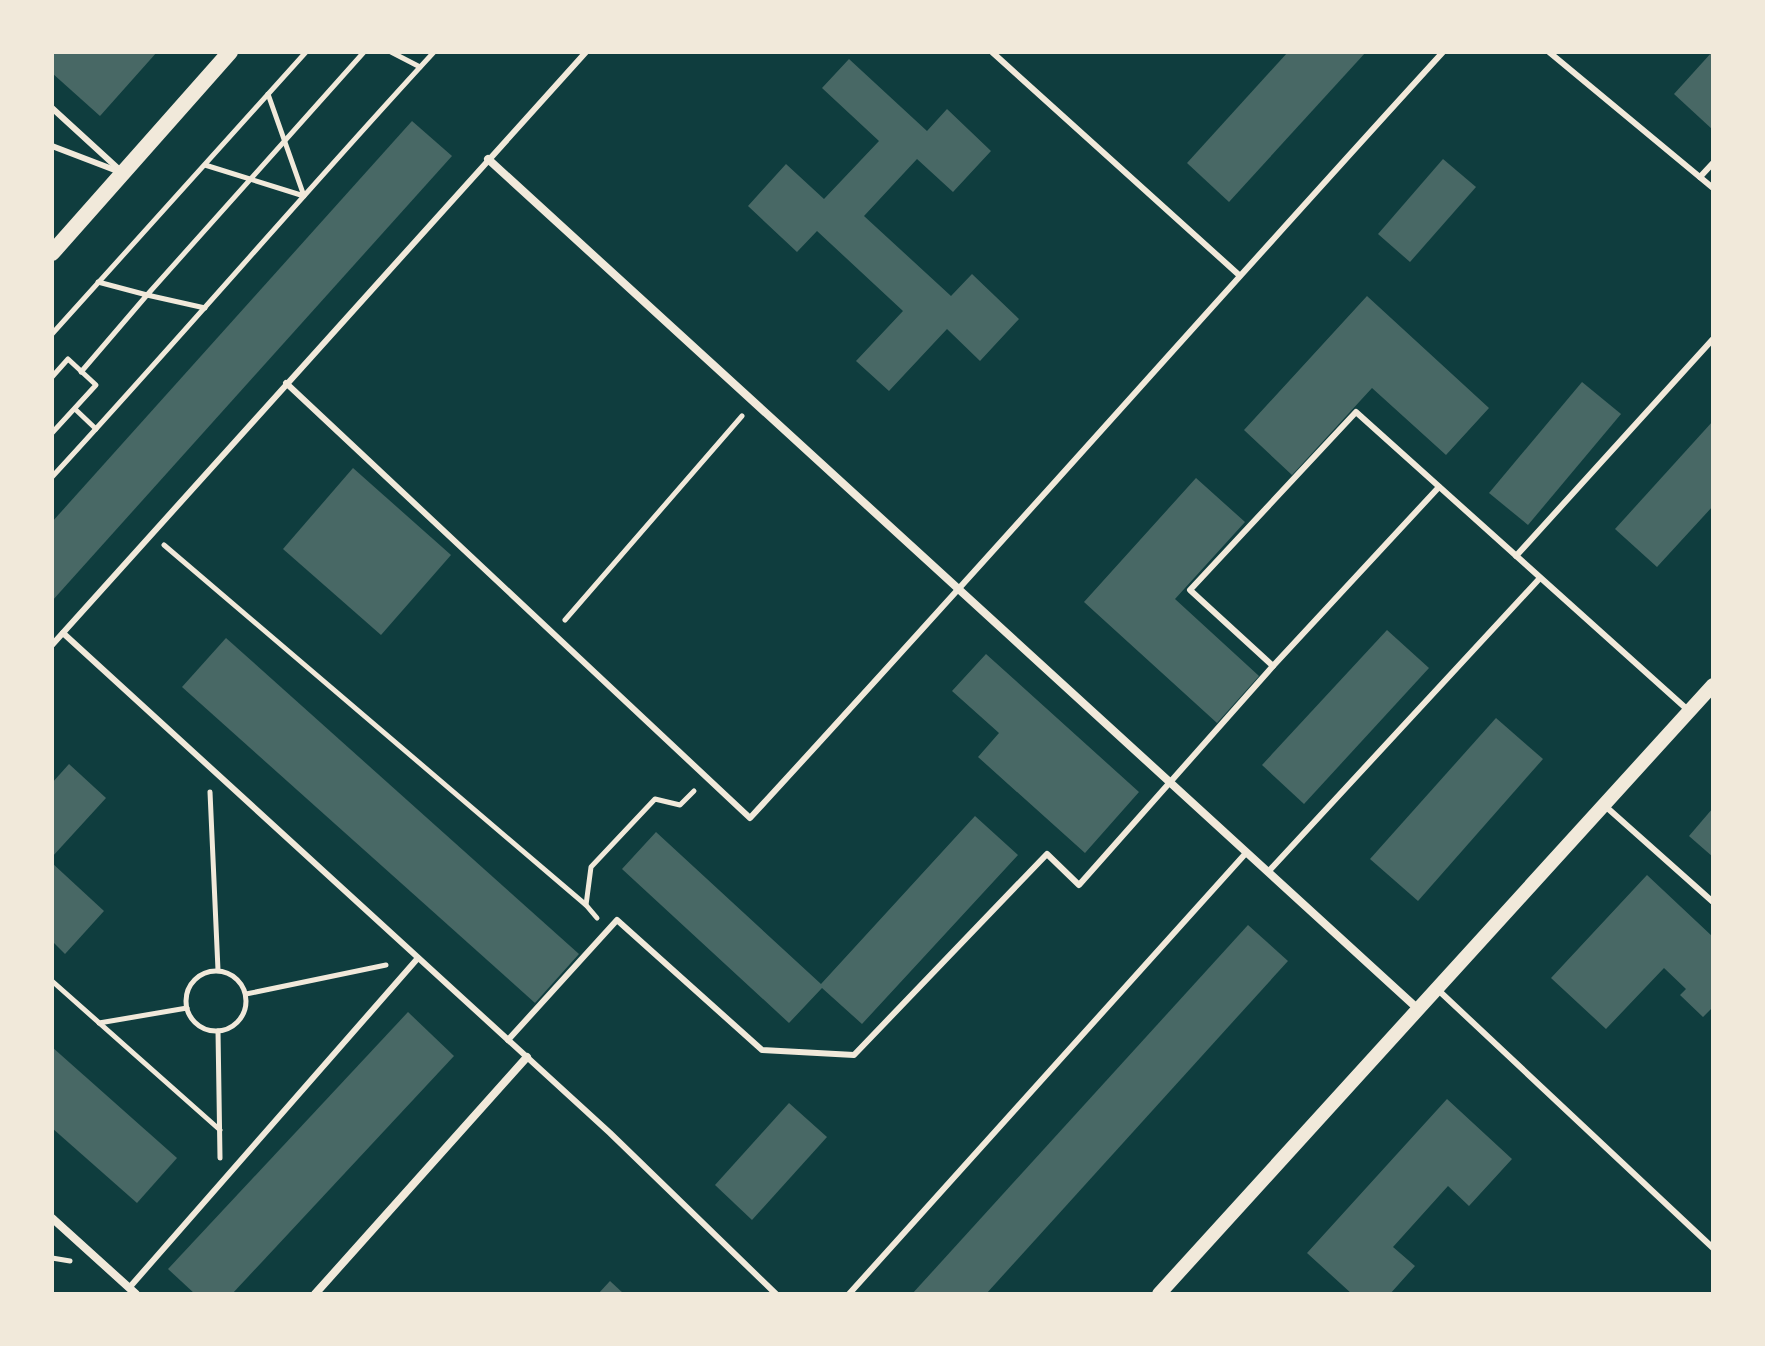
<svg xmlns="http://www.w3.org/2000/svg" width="1765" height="1346" viewBox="0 0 1765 1346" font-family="Raleway,sans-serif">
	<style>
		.building { fill: #486865 }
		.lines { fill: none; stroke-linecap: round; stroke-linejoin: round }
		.path { stroke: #f1e9da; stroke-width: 5 }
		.service { stroke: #f1e9da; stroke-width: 6 }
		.minor { stroke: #f1e9da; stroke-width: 8 }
		.tertiary { stroke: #f1e9da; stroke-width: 14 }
		.secondary { stroke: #f1e9da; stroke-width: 16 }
	</style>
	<rect width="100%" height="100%" fill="#0f3d3e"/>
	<g class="building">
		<path d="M52,52h105l-57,64 -48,-43z"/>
		<path d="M1288,52h78l-137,150 -42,-39z"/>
		<path d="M1712,52h1v78l-39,-36z"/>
		<path d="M849,59l78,72 20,-22 44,42 -38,41 -36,-33 -53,57 87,80 21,-22 47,45 -39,42 -33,-32 -58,62 -33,-30 47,-50 -86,-80 -20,21 -49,-46 38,-42 38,35 55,-58 -57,-53z"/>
		<path d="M412,121l40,35 -400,445v-79z"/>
		<path d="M1443,159l33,28 -66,75 -32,-28z"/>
		<path d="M1367,296l122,112 -43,47 -74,-67 -80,87 -48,-45z"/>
		<path d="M1582,382l39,32 -93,111 -39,-32z"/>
		<path d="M1713,421v85l-56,61 -42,-38z"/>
		<path d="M353,468l98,87 -70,80 -98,-86z"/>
		<path d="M1196,478l49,44 -70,77 84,77 -42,47 -133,-121z"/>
		<path d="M1387,630l42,38 -125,136 -42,-39z"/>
		<path d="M226,638l353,316 -44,49 -353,-316z"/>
		<path d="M986,654l153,138 -54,61 -107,-96 21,-24 -47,-42z"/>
		<path d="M1496,718l47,41 -125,142 -48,-42z"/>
		<path d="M69,764l37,34 -54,59v-74z"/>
		<path d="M1713,808v49l-24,-21z"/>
		<path d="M975,816l43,39 -156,169 -40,-36 -33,35 -167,-154 34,-37 165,152z"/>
		<path d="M52,863l52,48 -39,43 -13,-13z"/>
		<path d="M1647,875l66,62v70l-10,10 -23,-22 6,-6 -22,-21 -58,61 -55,-51z"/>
		<path d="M1248,925l40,36 -302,333h-74z"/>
		<path d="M408,1012l46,44 -222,238h-37l-27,-25z"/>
		<path d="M52,1047l125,111 -40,45 -85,-75z"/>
		<path d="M1447,1099l65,60 -43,47 -21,-20 -55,61 22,19 -25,28h-38l-45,-41z"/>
		<path d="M789,1103l38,34 -75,83 -37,-35z"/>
		<path d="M610,1281l14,13h-26z"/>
	</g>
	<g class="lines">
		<g class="path">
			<path d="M391,52l29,15"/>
			<path d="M205,165l99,31 -36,-102"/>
			<path d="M205,308l-58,-13 217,-243"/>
			<path d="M52,334l254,-282"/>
			<path d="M81,372l66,-77 -49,-13"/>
			<path d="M52,377l16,-18 28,26 -44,48"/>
			<path d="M75,409l21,20"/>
			<path d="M52,477c129,-140 253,-285 382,-425"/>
			<path d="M164,545l422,360"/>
			<path d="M565,620l177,-204"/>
			<path d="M210,792l8,178"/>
			<path d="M597,918l-11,-13 5,-38 64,-68 25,6 14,-14"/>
			<circle cx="216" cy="1001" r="30"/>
			<path d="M52,981l168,149"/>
			<path d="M246,994l140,-29"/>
			<path d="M99,1023l88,-15"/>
			<path d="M218,1031l2,127"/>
			<path d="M52,1258l18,3"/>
		</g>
		<g class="service">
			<path d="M992,52l247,223"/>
			<path d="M1549,52l164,136"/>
			<path d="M52,108l71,65"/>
			<path d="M52,146l68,26"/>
			<path d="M1700,177l13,-14"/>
			<path d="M286,383l464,435c233,-253 461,-512 693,-766"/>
			<path d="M1516,556l197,-217"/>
			<path d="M63,633l547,500 166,161"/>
			<path d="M52,645l534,-593"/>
			<path d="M1273,666l-83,-76 166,-178 333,299"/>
			<path d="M1604,805l109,97"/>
			<path d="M1268,872l272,-294"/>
			<path d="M1436,988l277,260"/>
			<path d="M508,1040l109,-120 145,130 92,5 193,-201 32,31 194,-219 166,-179"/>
			<path d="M129,1288l289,-330"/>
			<path d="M849,1294l397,-441"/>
		</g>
		<g class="minor">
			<path d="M488,159l930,850"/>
			<path d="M52,1218l84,76"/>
			<path d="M315,1294l212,-237"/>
		</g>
		<path class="tertiary" d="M1159,1294l554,-609"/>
		<path class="secondary" d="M52,253l178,-201"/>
	</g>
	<rect width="1765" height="1346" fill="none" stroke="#f1e9da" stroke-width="108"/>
</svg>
